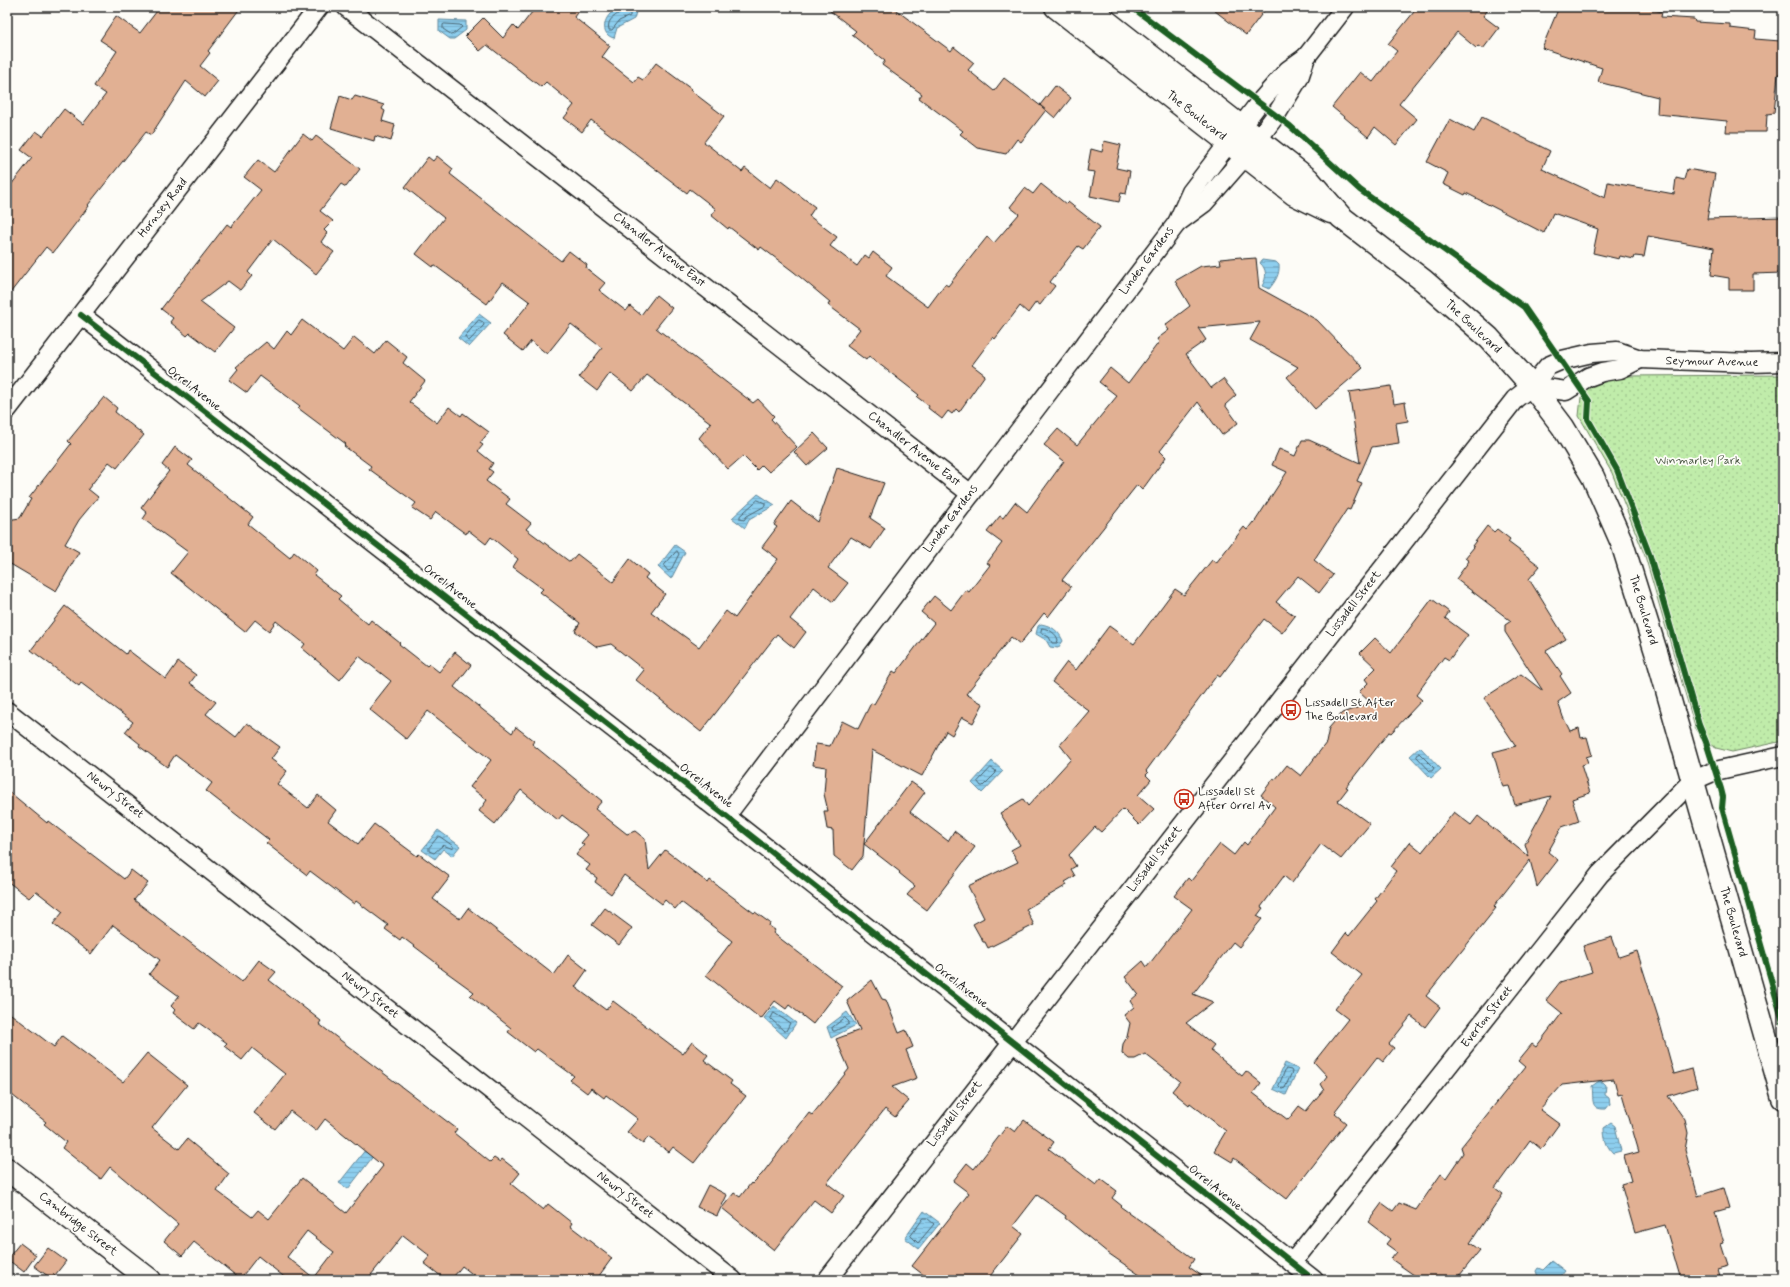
<svg xmlns="http://www.w3.org/2000/svg" width="1790" height="1287" viewBox="0 0 1790 1287" font-family="Mynerve,sans-serif">
	<style>
		.park { fill: url(#park-dots); stroke: #6e8463 }
		.water { fill: url(#water-rules); stroke: #60879a }
		.lines { fill: none; stroke-linecap: round; stroke-linejoin: round }
		.shore { stroke: #496370; stroke-width: 1 }
		.building { fill: #e1b093; stroke: #1c1c1c; fill-rule: evenodd }
		.street-casing { stroke: #1c1c1c; stroke-width: 21 }
		.primary-casing { stroke: #1c1c1c; stroke-width: 25 }
		.street { stroke: #fdfcf7; stroke-width: 18 }
		.primary { stroke: #fdfcf7; stroke-width: 22 }
		.cycleway-casing { stroke: #fdfcf7; stroke-width: 8 }
		.cycleway { stroke: #1b5e20; stroke-width: 6 }
		.labels { text-anchor: middle; dominant-baseline: central; stroke-width: 3.5; stroke-linejoin: round; paint-order: stroke }
		.street-label { font-size: 12px; fill: #1c1c1c; stroke: #fdfcf7 }
		.park-label { font-size: 12px; fill: #4d5a47; stroke: #fdfcf7 }
		.poi-label { font-size: 12px; fill: #1c1c1c; stroke: #fdfcf7; text-anchor: start }
	</style>
	<defs>
		<pattern id="park-dots" width="8" height="8" patternUnits="userSpaceOnUse"><rect width="8" height="8" fill="#c0ecaa"/><path d="M2 2h.1M6 6h.1" fill="none" stroke="#a4ca92" stroke-width="1.8" stroke-linecap="round"/></pattern>
		<pattern id="water-rules" width="6" height="5" patternUnits="userSpaceOnUse"><rect width="6" height="5" fill="#8dceee"/><path d="M0 2.5h6" fill="none" stroke="#79b0cc"/></pattern>
	</defs>
	<rect width="100%" height="100%" fill="#fdfcf7"/>
	<filter id="ink" filterUnits="userSpaceOnUse"><feTurbulence type="fractalNoise" baseFrequency=".025" numOctaves="2"/><feDisplacementMap in="SourceGraphic" scale="8" xChannelSelector="R" yChannelSelector="G"/><feConvolveMatrix kernelMatrix="1 2 1 2 8 2 1 2 1" color-interpolation-filters="sRGB"/></filter>
	<g filter="url(#ink)">
		<path class="park" d="M1783,375v366l-51,11 -16,-4 -13,-8 -8,-13 -50,-171 -33,-83 -33,-57 2,-19 6,-10 14,-8 20,-3z"/>
		<g class="water">
			<path d="M626,7l10,5 -2,7 -17,9 -3,10c-14,-3 -11,-21 0,-27 3,-2 8,-3 12,-4z"/>
			<path d="M439,20l27,1v9l-12,9h-4l-11,-8z"/>
			<path d="M1262,260l14,2 3,3c1,9 -4,17 -10,24l-7,-3c5,-8 5,-17 -2,-23z"/>
			<path d="M479,314l12,9 -22,24 -11,-9z"/>
			<path d="M758,494l17,11 -26,15 -4,8 -13,-10z"/>
			<path d="M675,545l10,7 -14,27 -13,-12z"/>
			<path d="M1041,624c11,2 18,7 22,17l-5,7 -8,-1 -4,-7 -10,-6 2,-8z"/>
			<path d="M1420,747l21,22 -10,9 -21,-22z"/>
			<path d="M992,761l11,10 -21,22 -10,-10z"/>
			<path d="M438,830l22,16 -8,10 -9,-7 -8,10 -13,-9z"/>
			<path d="M774,1006l22,17 -10,15 -22,-20z"/>
			<path d="M847,1012l9,13 -25,13 -4,-11z"/>
			<path d="M1285,1063l13,6 -12,26 -13,-6z"/>
			<path d="M1599,1081l4,1 3,3 -1,10 4,3 1,6 -4,5c-17,1 -12,-10 -14,-23z"/>
			<path d="M1611,1123l4,3 6,25 -8,2c-7,-7 -9,-15 -9,-25z"/>
			<path d="M370,1144l8,6 -30,39 -9,-6z"/>
			<path d="M924,1211l16,12 -21,26 -14,-11z"/>
			<path d="M1552,1261l13,10 -7,9h-22l2,-3 -2,-6 2,-3 5,2z"/>
		</g>
		<g class="lines">
			<g class="shore">
				<path d="M623,10l7,3v3l-11,5 -7,9h-3c-3,-12 8,-14 14,-20z"/>
				<path d="M445,24l15,1 2,2 -10,8 -9,-6v-4z"/>
				<path d="M479,320l4,2 1,3 -14,15 -2,1 -3,-4z"/>
				<path d="M758,500l7,3v3l-18,10 -3,4 -4,-1v-3z"/>
				<path d="M677,551l2,3 -8,16 -3,1 -4,-5z"/>
				<path d="M1042,628c7,1 14,5 16,12l-1,3h-5l-3,-6 -8,-4z"/>
				<path d="M1419,753l15,15 -2,3h-2l-13,-14z"/>
				<path d="M991,768l4,2 1,3 -13,13h-2l-3,-4z"/>
				<path d="M439,836l14,10v3l-10,-4 -9,8 -5,-2v-3z"/>
				<path d="M774,1013l16,10 -4,8h-2l-13,-12z"/>
				<path d="M845,1018l4,4v2l-14,7h-2l-1,-3z"/>
				<path d="M1286,1069l5,1 1,2 -7,16 -3,1 -3,-3z"/>
				<path d="M924,1218h3l7,6 -16,19 -7,-7z"/>
			</g>
		</g>
		<g class="building">
			<path d="M160,7h81l-33,44 2,2 -10,13 18,15 -13,16 -19,-16 -35,54 -5,-3 -58,73 1,1 -36,47 -7,-6 -39,50v-107l25,-32 -11,-8 15,-19 7,5 21,-27 19,15 23,-30 -12,-8 23,-35 -17,-11 16,-24 24,17z"/>
			<path d="M536,7h45l-7,10 36,29 -8,11 32,25 4,-5 5,3 13,-17 35,26 -1,1 34,26 -20,26 38,30 3,-4 25,20 7,-10 38,29 -6,9 28,21 -7,9 27,20 8,-11 4,3 4,-6 19,15 -6,9 42,31 17,-23 3,2 39,-49 7,6 25,-29 -9,-7 15,-19 8,6 8,-10 25,20 2,-2 32,25 -17,22 -5,-3 -28,36 5,4 -15,19 -4,-3 -8,11 -8,-7 -25,33 -2,-2 -21,28 13,10 -26,37 -3,-3 -4,5 -4,-3 -6,8 -14,-11 1,-2 -12,-9 2,-2 -50,-39 -3,4 -19,-14 13,-17 -32,-24 2,-3 -36,-30 -33,-25 -2,3 -30,-23 -1,2 -17,-14 5,-6 -26,-20 -3,4 -96,-73 -9,12 -18,-14 10,-13 -28,-23 -5,5 -54,-42 -7,6 -15,-15 18,-18 20,20 10,-13 5,5z"/>
			<path d="M825,7h67l59,44 3,-4 20,16 -6,7 26,21 10,-13 42,32 -25,32 -4,-3 -11,15 -28,-6 -18,-14 3,-3 -44,-33 3,-4 -40,-29 3,-4 -33,-26 4,-4z"/>
			<path d="M1210,7h57l-21,28z"/>
			<path d="M1418,7h72l-7,9 16,12 -16,21 -5,-3 -2,2 -19,-16 -58,72 18,15 -21,26 -21,-18 -7,10 -36,-30 28,-35 13,10 24,-31 -9,-7z"/>
			<path d="M1559,7h85l18,5 -1,5 33,2 1,3 35,2v4l26,3 -1,8 25,2 1,6h2v27h-5l-4,39 -7,1 -1,18h-40l1,-11 -70,-7 1,-17 -60,-15 4,-14 -60,-20z"/>
			<path d="M1055,86l16,12 -16,20 -15,-13z"/>
			<path d="M340,96l12,4 3,-4 29,9 -2,4 3,2 -3,10 13,4 -4,16 -16,-5 -1,5 -43,-13z"/>
			<path d="M1482,117l68,34 -8,18 63,29 3,-16 66,12 2,-16 8,2 3,-11 28,5 -8,45 76,-2v56l-30,1v16h-24v-12l-18,-3 3,-27 -66,-12 -4,21 -9,-1 -1,3 -14,-3 -1,3 -26,-6 5,-24 -45,-16 -9,20 -78,-40 -1,2 -22,-11 5,-11 -21,-11 23,-43 24,13z"/>
			<path d="M303,134l9,7 4,-5 44,33 -14,18 -5,-3 -21,27 13,10 -9,9 3,3 -6,9 13,10 -18,22 -43,-35 -25,33 4,4 -12,14 -12,-9 -28,21 34,26 -19,24 -25,-19 -3,3 -17,-14 3,-4 -12,-9 66,-85 4,3 30,-37 -17,-13 14,-17 16,12z"/>
			<path d="M1104,141l17,4 -5,23 14,3 -4,23 -5,-1 -2,9 -29,-6 5,-24 -8,-1 4,-22 11,3z"/>
			<path d="M437,156l16,13 -3,5 111,87 8,-10 18,14 -1,3 19,15 -6,7 27,21 4,-5 11,9 15,-20 16,13 -16,20 97,75 5,-4 16,17 -3,3 26,28 -28,25 -7,-7 -5,5 -14,-14 -15,13 -29,-31 12,-15 -64,-48 -14,16 -23,-18 -13,18 -18,-14 23,-29 -31,-24 -24,30 -16,-13 -8,10 -20,-16 27,-33 -27,-20 -16,22 -53,-39 -1,2 -17,-13 28,-36 -39,-31 23,-30 5,4z"/>
			<path d="M1241,257l1,2 14,-1 3,30 58,32 46,48 -48,41 -28,-32 11,-10 -48,-27 10,-18 -62,6 8,12 -20,14 25,34 12,-9 13,16 -11,10 13,18 -16,12 -24,-33 -38,49 6,6 -24,33 -5,-5 -75,95 9,7 -23,30 -4,-4 -24,31 -9,-7 -45,57 17,10 -10,19 -11,-6 -10,18 -6,-4 -24,45 -50,-26 -9,106 -11,14 -18,-14 -1,-26 -6,-1 -3,-18h4l-4,-17 2,-27 -13,-2 3,-21 14,2 12,-25 16,8 13,-26 3,1 19,-33 3,2 38,-50 -13,-11 13,-16 17,14 15,-20 3,2 21,-27 -3,-2 15,-20 -15,-11 13,-16 3,2 12,-16 12,10 37,-51 -20,-16 14,-16 19,16 40,-49 -18,-14 11,-14 18,15 31,-41 -2,-3 12,-9 -4,-5 25,-19 -15,-25 26,-15 20,-2 -1,-5z"/>
			<path d="M302,320l41,31 11,-14 21,17 11,-14 21,17 -4,6 22,18 -16,21 28,21 12,-16 12,9 2,-3 26,19 -9,11 3,2 -5,6 15,12 -4,6 4,3 -7,9 24,18 -4,5 25,19 -5,6 44,33 7,-8 36,28 17,-23 18,15 -3,4 20,16 -14,18 48,35 27,-36 9,7 43,-59 -16,-12 15,-20 -3,-2 17,-24 27,21 19,-54 47,15 -14,35 15,10 -14,21 -20,-12 -23,31 20,15 -15,19 -19,-15 -24,32 16,13 -12,16 -17,-14 -76,98 -65,-52 8,-10 -33,-26 -14,3 -22,-16 5,-8 -40,-31 3,-3 -30,-22 5,-8 -27,-22 -5,7 -18,-14 -2,4 -30,-22 -6,8 -18,-12 4,-5 -47,-34 2,-3 -27,-20 2,-2 -48,-36 2,-2 -40,-30 -13,17 -18,-13 9,-11 -2,-2 30,-25 8,7 13,-18 4,4z"/>
			<path d="M1391,386l3,18 11,-2 3,19 -12,2 3,20 -27,4 -15,34 5,2 -12,27 -3,-1 -33,51 19,15 -14,18 -21,-17 -22,26 19,14 -13,17 -18,-14 -44,58 -3,-2 -71,96 2,2 -2,2 5,5 -13,15 16,14 -15,16 -16,-16 -22,23 -6,-5 -26,28 7,11 -5,3 4,7 -10,6 2,3 -41,24 8,16 -46,23 -3,-6h-2l-10,-18 11,-6 -16,-32 50,-24 -7,-12 9,-5 -20,-32 23,-14 5,7 43,-47 -11,-14 29,-34 -37,-29 15,-20 9,8 33,-44 25,18 41,-55 9,6 28,-35 4,3 28,-36 3,3 6,-8 1,1 33,-51 -15,-7 7,-16 16,7 7,-16h7l51,23 -11,-71z"/>
			<path d="M104,397l13,11 -2,4 29,23 -27,33 -8,-6 -21,27 10,8 -19,23 -14,24 14,8 -23,39 -49,-29v-42l13,-2 11,-19 -2,-1 42,-54 -3,-3z"/>
			<path d="M814,433l14,15 -21,18 -13,-14z"/>
			<path d="M175,447l17,13 -4,5 65,52 -5,7 42,34 4,-6 23,19 -3,4 27,21 -3,3 30,25 3,-4 29,23 -1,1 28,22 2,-2 10,8 16,-20 16,13 -17,22 58,46 4,-6 18,14 -2,3 70,57 -7,8 32,25 8,-3 10,8 4,31 16,-20 43,33 2,-3 44,33 1,-1 15,11 -1,3 6,4 -2,3 69,53 -29,38 -24,-19 -3,4 -11,-8 -14,18 -55,-44 26,-34 -51,-39 -6,7 -10,-9 -3,4 -38,-29 -13,19 -16,-12 2,-4 -11,-8 4,-5 -14,-10 8,-10 -3,-2 7,-8 -26,-20 -4,5 -37,-30 -26,34 -16,-13 8,-11 -17,-13 21,-27 -63,-49 -22,28 -37,-30 22,-28 -32,-25 -19,24 -38,-32 3,-4 -29,-23 -7,10 -14,-11 -10,12 -74,-59 17,-21 -45,-33 4,-6 -6,-5 28,-37 -7,-6z"/>
			<path d="M1487,526l7,6 3,-3 13,10 -2,3 32,24 -11,13 37,60 -20,12 16,23 -2,2 11,17 -13,9 5,15 7,14 9,-3 2,10 6,-1 5,18 -6,2 2,6 -7,2 9,28 -18,6 7,22 -17,6 -14,25 10,8 -21,27 -7,-27 -36,46 2,2 -70,88 14,11 -15,20 -14,-11 -22,28 5,4 -11,14 -6,-5 -42,54 2,1 -2,2 11,9 -59,76 -53,-41 -2,4 -18,-11 12,-20 -36,-28 -1,2 -17,-14 8,-10 -35,-27 -10,5h-6l-7,-6 1,-9 4,-7 3,-14 -6,-8 10,-8 -4,-6 8,-7 -13,-17 18,-16 4,6 45,-58 -18,-13 14,-18 3,3 29,-37 14,11 10,-13 3,3 28,-38 -14,-12 12,-16 2,1 12,-15 14,11 25,-33 3,-15 13,-15 29,-10 -12,-11 9,-9 -3,-4 11,-11 -16,-15 15,-15 16,15 41,-54 17,13 -4,6 23,17 -19,25 -5,-3 -28,38 6,5 -31,33 -2,-1 -43,55 2,1 -10,13 32,23 -29,35 -20,-15 -29,39 -8,-7 -23,31 2,1 -6,8 5,3 -23,28 -6,-5 -40,52 20,8 -27,21 28,22 -4,5 32,26 4,-5 15,12 -8,10 35,27 11,-14 7,5 18,-22 -3,-5 6,-8 -13,-14 34,-43 -13,-10 27,-34 -30,-23 14,-19 3,3 28,-35 -2,-2 21,-28 -5,-4 19,-25 12,10 32,-40 17,13 7,-9 51,41 -4,-13 26,-48 -36,9 -6,-19 -6,1 -10,-35 23,-6 -32,-48 37,-24 22,17 -38,-59v-7l6,-4 -55,-42 13,-18 -4,-3 9,-11 -2,-1z"/>
			<path d="M65,606l61,48 2,-4 38,29 12,-17 18,13 -6,8 26,19 -10,12 30,23 11,-14 33,24 -9,12 16,12 -10,13 31,24 10,-13 18,15 -8,11 30,23 16,-20 43,32 2,-2 31,23 -17,22 27,20 8,-11 86,67 14,-20 19,15 -12,17 31,23 7,-9 70,53 9,-12 16,13 -4,5 28,21 -2,3 16,12 -52,67 -21,-16 -4,5 -21,-15 -5,7 -16,-12 11,-13 -32,-24 -2,3 -13,-10 -4,5 -17,-13 4,-4 -37,-27 -3,3 -26,-20 3,-4 -41,-32 4,-4 -36,-26 1,-1 -37,-28 -2,3 -15,-11 3,-4 -32,-24 -2,3 -44,-33 -3,4 -41,-32 3,-3 -63,-49 6,-8 -37,-28 -8,12 -28,-21 1,-2 -15,-12 8,-10 -52,-39 -2,3 -48,-36z"/>
			<path d="M911,782l14,10 -15,20 38,29 6,-10 21,16 -48,63 -20,-15 8,-9 -16,-13 1,-1 -36,-28z"/>
			<path d="M7,790l40,33 1,-2 76,58 7,-9 17,13 -14,17 108,82 17,-22 17,12 -7,8 52,41 -2,3 138,105 -3,4 36,29 4,-4 6,4 2,-3 18,14 -9,11 32,26 5,-6 24,19 -2,3 42,32 -16,22h-116l-18,-14 -11,14h-5l-22,-17 6,-7 -27,-21 -36,45h-79l-30,-24 -18,23 -46,-37 -12,14 -18,-15 14,-17 -68,-57 -9,12 -39,-31 4,-6 -22,-18 2,-2 -39,-31v-80l47,36 8,-11 61,46 24,-29 40,32 -35,43 27,21 8,-10 42,35 -12,17 35,26 6,-7 11,9 33,-41 44,35 37,-47 -58,-47 -9,12 -26,-20 -15,18 -21,-16 31,-39 -33,-26 -10,12 -18,-14 3,-3 -28,-20 -5,6 -21,-16 2,-3 -4,-4 8,-10 -30,-22 11,-14 -47,-35 -22,29 -38,-30 10,-12 -27,-21 -7,7 -22,-17zM307,1231l27,21 -20,26 -27,-21z"/>
			<path d="M605,908l27,20 -13,17 -27,-20z"/>
			<path d="M1612,937l7,20 18,-6 22,69 15,54 18,-5 5,18 -29,9 17,24 3,13 -3,17 13,46 25,-8 6,20 -14,4 9,31 -3,1 7,22 -11,3 3,11h-39l-16,-55 -30,8 -14,-49 10,-3 -7,-25 15,-4 -17,-58 -4,1 -4,-16 -52,6 -22,25 19,14 -18,25 -11,-9 -35,48 8,6 -33,49 10,7 -24,30h-35l-30,-21 6,-7 -11,-8 4,-5 -22,-17 14,-19 11,8 6,-8 17,7 25,-36 5,4 17,-25 -2,-6 64,-80 -7,-6 14,-17 4,3 26,-34 -16,-13 14,-18 32,-10 -9,-26z"/>
			<path d="M872,980l10,19 4,1 13,33 7,-3 7,17 -7,3 11,28 -25,9 17,14 -14,16 -10,-8 -58,74 17,13 -13,17 -17,-13 -40,50 -52,-42 12,-15 6,4 11,-14 1,1 10,-10 47,-61 3,2 37,-46 -13,-30 24,-9 -13,-29z"/>
			<path d="M1024,1120l30,22 -5,7 47,36 5,-6 16,12 -5,7 10,8 -1,1 73,52 -5,8 19,13h-61l-39,-27 -43,-35 1,-2 -29,-21 -24,31 10,8 -36,46h-57l-18,-14 57,-73 -16,-12 14,-18 7,6 33,-43 8,6z"/>
			<path d="M708,1185l19,10 -10,21 -20,-9z"/>
			<path d="M20,1243l16,12 -12,17 -17,-13z"/>
			<path d="M48,1248l18,13 -14,18 -18,-13z"/>
		</g>
		<g class="lines">
			<defs>
				<g id="street">
					<path d="M346,7l625,487"/>
					<path d="M1177,223l27,-20 42,-48 30,-40 23,-37 7,-21 39,-50"/>
					<path d="M81,315l645,501 588,464"/>
					<path d="M1532,386l34,5 22,-14 14,-5 18,-3 20,-10"/>
					<path d="M7,410l312,-403"/>
					<path d="M7,711l726,569"/>
					<path d="M726,816l451,-593 14,-31 68,-89 29,-33 18,-13"/>
					<path d="M1292,1263l308,-389 92,-93 23,-10 68,-15"/>
					<path d="M827,1280l688,-881 17,-13 16,-20 14,-6 30,-7 25,-2 23,8 111,4 32,-1"/>
				</g>
				<g id="primary">
					<path d="M1056,7l238,187 37,18"/>
					<path d="M1088,7l220,172 33,38 83,64 65,57 43,48 31,41 30,50 29,66 35,112 126,443"/>
					<path d="M7,1169l143,111"/>
				</g>
			</defs>
			<use href="#street" class="street-casing"/>
			<use href="#primary" class="primary-casing"/>
			<use href="#street" class="street"/>
			<use href="#primary" class="primary"/>
			<defs>
				<g id="cycleway">
					<path d="M1132,7l158,119 70,64 164,117 65,94 -1,18 29,51 33,86 49,169 7,17 15,47 2,8 -1,11 61,214"/>
					<path d="M81,315l645,501 588,464"/>
				</g>
			</defs>
			<use href="#cycleway" class="cycleway-casing"/>
			<use href="#cycleway" class="cycleway"/>
		</g>
	</g>
	<defs>
		<symbol id="bus-ring" viewBox="-11 -11 22 22"><circle r="9.5" fill="#fdfcf7" stroke="#c8321e" stroke-width="1.5"/><path d="M-5-6H5V4H4V6H2V4H-2V6H-4V4H-5ZM-3.5-4V0h7V-4ZM-3.5 1.2v1.5H-2V1.2ZM2 1.2v1.5H3.5V1.2Z" fill="#c8321e"/></symbol>
	</defs>
	<g fill-rule="evenodd">
		<use href="#bus-ring" x="1280" y="699" width="22" height="22"/>
		<use href="#bus-ring" x="1173" y="788" width="22" height="22"/>
	</g>
	<g class="labels">
		<g class="street-label">
			<text transform="translate(1196 116) rotate(38)">The Boulevard</text>
			<text transform="translate(163 208) rotate(-52)">Hornsey Road</text>
			<text transform="translate(659 250) rotate(38)">Chandler Avenue East</text>
			<text transform="translate(1147 261) rotate(-53)">Linden Gardens</text>
			<text transform="translate(1473 327) rotate(43)">The Boulevard</text>
			<text transform="translate(1712 362) rotate(1)">Seymour Avenue</text>
			<text transform="translate(194 389) rotate(38)">Orrel Avenue</text>
			<text transform="translate(914 449) rotate(38)">Chandler Avenue East</text>
			<text transform="translate(951 519) rotate(-53)">Linden Gardens</text>
			<text transform="translate(450 587) rotate(38)">Orrel Avenue</text>
			<text transform="translate(1354 604) rotate(-52)">Lissadell Street</text>
			<text transform="translate(1643 610) rotate(73)">The Boulevard</text>
			<text transform="translate(706 786) rotate(38)">Orrel Avenue</text>
			<text transform="translate(115 795) rotate(38)">Newry Street</text>
			<text transform="translate(1155 859) rotate(-52)">Lissadell Street</text>
			<text transform="translate(1733 922) rotate(74)">The Boulevard</text>
			<text transform="translate(961 986) rotate(38)">Orrel Avenue</text>
			<text transform="translate(370 995) rotate(38)">Newry Street</text>
			<text transform="translate(1487 1017) rotate(-52)">Everton Street</text>
			<text transform="translate(955 1114) rotate(-52)">Lissadell Street</text>
			<text transform="translate(1215 1188) rotate(39)">Orrel Avenue</text>
			<text transform="translate(625 1195) rotate(38)">Newry Street</text>
			<text transform="translate(78 1224) rotate(38)">Cambridge Street</text>
		</g>
		<g class="park-label">
			<text x="1698" y="461">Winmarley Park</text>
		</g>
		<g class="poi-label">
			<text x="1305" y="703">Lissadell St After<tspan x="1305" dy="14">The Boulevard</tspan></text>
			<text x="1198" y="792">Lissadell St<tspan x="1198" dy="14">After Orrel Av</tspan></text>
		</g>
	</g>
	<rect width="1790" height="1287" fill="none" stroke="#fdfcf7" stroke-width="24"/>
	<rect x="12" y="12" width="1766" height="1263" fill="none" stroke="#1c1c1c" stroke-width="1.5" filter="url(#ink)"/>
</svg>
